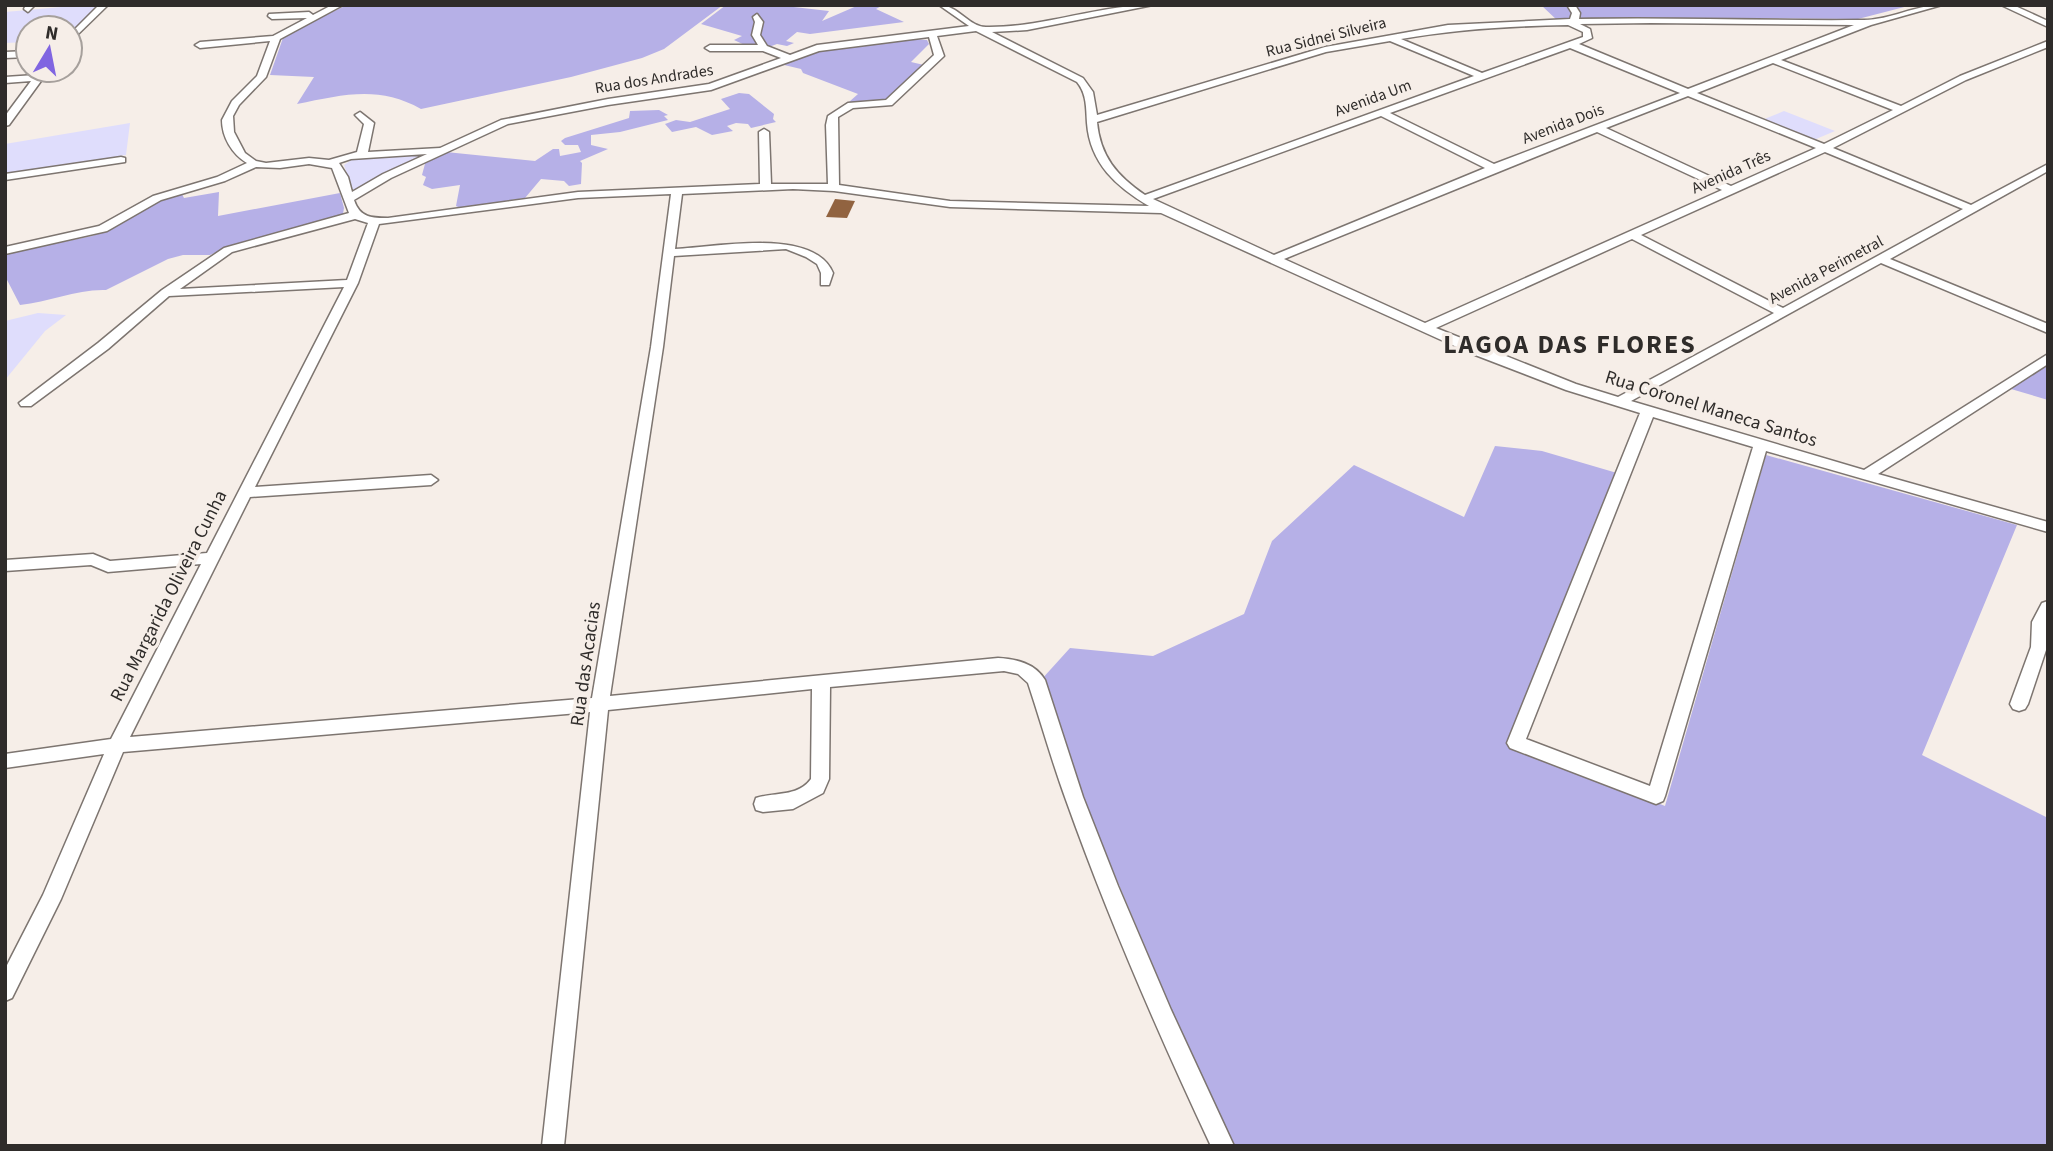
<svg xmlns="http://www.w3.org/2000/svg" width="2053" height="1151" viewBox="0 0 2053 1151" font-family="'Source Sans 3',sans-serif">
	<style>
		.green { fill: #dfddfc }
		.forest { fill: #b6b0e7 }
		.building { fill: #916340 }
		.lines { fill: none; stroke-linecap: round; stroke-linejoin: round }
		.minor-casing { stroke: #7d7570; stroke-width: 3 }
		.minor { fill: #fff; fill-rule: evenodd }
		.labels { text-anchor: middle; dominant-baseline: central; stroke-width: 7; stroke-linejoin: round; paint-order: stroke }
		.far-street-label { font-size: 16px; fill: #2f2c2a; stroke: #f6eee8 }
		.street-label { font-size: 19px; fill: #2f2c2a; stroke: #f6eee8 }
		.district-label { font-size: 26px; font-weight: bold; letter-spacing: 2px; fill: #2f2c2a; stroke: #f6eee8 }
	</style>
	<rect width="100%" height="100%" fill="#f6eee8"/>
	<g class="green">
		<path d="M84,5h17l-31,30v-7h-42v14l-23,1v-31z"/>
		<path d="M1784,111l51,20 -26,11 -52,-20z"/>
		<path d="M130,123l-4,32 -121,20v-31z"/>
		<path d="M426,154l-73,38 -9,-27 12,-8z"/>
		<path d="M38,313l28,2 -21,16 -40,49v-59z"/>
	</g>
	<g class="forest">
		<path d="M347,5l25,1 351,-1 -59,44 -22,9 -71,19 -150,32c-43,-24 -78,-14 -124,-5l17,-27 -44,-2 14,-40z"/>
		<path d="M726,5h50l53,6 -7,10 37,-16h24l-7,4 28,13 -94,12 -13,-2 -11,9 8,2 -7,3 -10,-2 -11,4 -17,-1 -15,-7 8,-4 -41,-12z"/>
		<path d="M1541,5h371l-54,14 -185,-1 -114,4z"/>
		<path d="M913,39l14,1 2,4 -18,18 13,3 -43,39 -32,-2 9,-8 -55,-21 -2,-4 -21,-5 33,-13z"/>
		<path d="M739,93l10,1 25,20 -1,5 3,3 -25,6 -3,-4 -12,-1 -9,3 6,5 -21,4 -16,-8 -24,5 -7,-8 11,-4 14,2 40,-13 -9,-10z"/>
		<path d="M659,110l9,5 -4,1 4,4 -48,12 -29,3v10l17,4 -28,12 2,2 -1,21 -12,2 -5,-5 -23,-2 -16,19 -65,10 -4,-2 4,-21 -28,4 -9,-4 3,-8 -4,-2 4,-15 20,-8 89,9 18,-12h6l1,7 21,-4 -3,-7h-13l-4,-4 4,-3 64,-20 1,-7z"/>
		<path d="M181,192l3,6 35,-6 -1,24 122,-23 4,15 -1,6 -108,30 -25,11h-27l-15,4 -62,31c-29,-1 -57,12 -86,15l-15,-29v-22l87,-18 17,-6 42,-26z"/>
		<path d="M2048,363v37l-37,-11z"/>
		<path d="M1495,446l47,5 75,22 -107,271 155,62 101,-351 251,70 -95,230 126,63v328h-819l-169,-401 -19,-65 29,-32 83,8 91,-42 28,-73 82,-76 110,52z"/>
	</g>
	<path class="building" d="M835,199l20,2 -8,17 -21,-1z"/>
	<g class="lines">
		<defs>
			<g id="minor">
				<path d="M26,5h9l-7,7 -4,-3z"/>
				<path d="M99,5h9l-38,37v-8z"/>
				<path d="M332,5h11l-63,34 -14,38 -27,28 -6,11 1,16 11,21 11,8 10,2 43,-5 20,2 28,-8 7,-28 -9,-9 5,-3 14,11 -6,29 72,-4 61,-28 107,-21 101,-15 72,-26 -18,-7h-53l-5,-3 5,-3h48l-6,-10 3,-13 -2,-5 4,-3 6,8 -3,13 7,11 23,9 27,-10 152,-19 -30,-21c19,0 30,22 47,22 57,1 111,-22 167,-22l-126,25 -35,2 91,46 10,14 4,23 228,-68 123,-22 122,-6 2,-6 -5,-8h8l5,8 -1,6c95,-2 190,2 285,1 26,0 51,-15 78,-15l-71,20 -90,35 120,46 59,-30 88,-35v6l-82,33 -133,68 138,57 77,-41v7l-158,88 158,65v9l-167,-70 -250,138 233,69 184,-116v10l-170,110 170,48v10l-282,-81 -101,345 -2,5 -7,3 -146,-56 -3,-5 133,-330 -74,-23 -96,-37 -309,-140 -211,-6 -116,-16 -41,-2 -111,5 -7,55c42,-2 139,-22 158,24l-4,12h-8v-12l-4,-9 -11,-7 -20,-8 -112,7 -11,91 -53,349 388,-38c18,1 37,5 47,22l38,117 35,89 53,124 63,136h-23c-53,-113 -103,-228 -145,-346 -14,-38 -25,-78 -38,-117l-10,-9 -14,-3 -174,16 -1,92 -6,14 -30,16 -30,3 -7,-2 -2,-6 2,-6c19,-6 42,-1 55,-19l1,-90 -204,21 -44,436h-22l48,-434 -467,40 -62,147 -49,99 -7,3v-32l38,-74 61,-141 -99,14v-14l106,-15 90,-175 -93,8 -17,-7 -86,6v-11l88,-6 17,7 97,-8 137,-266 -175,9 -61,53 -77,57h-10l-2,-3 79,-60 64,-53 62,-42 125,-35 -17,-45 -23,-4 -29,4 -24,-1 -31,14 -64,19 -54,31 -102,23v-7l94,-21 54,-30 64,-19 30,-14c-15,-9 -25,-26 -25,-43l10,-19 25,-25 13,-35 -70,7 -5,-3 5,-3 73,-6 34,-18 -35,1 -4,-3 1,-2 40,-2 4,3zM1651,23l203,2 -166,64 -109,-45 13,-6 -2,-9 -10,-5zM1568,25l15,7v5l-101,36 -81,-34c56,-10 111,-13 167,-14zM976,31l101,51c10,12 9,26 10,41 3,41 30,64 62,83l-199,-5 -111,-16 -1,-68 15,-9 39,-3 52,-49 -7,-20zM929,37l5,18 -48,45 -38,3 -20,13 -2,9 2,59h-57l-2,-52 -5,-3 -5,3 1,52 -182,8 -190,26c-16,0 -28,0 -34,-18l37,-22 117,-54 100,-19 103,-15 108,-39zM1390,41l84,35 -329,119c-28,-19 -45,-39 -48,-73l229,-70zM1570,48l110,45 -186,71 -104,-51zM1773,63l120,47 -69,34 -127,-51zM1688,96l128,52 -85,38 -125,-58zM1381,116l104,52 -211,87 -121,-56zM1597,132l125,58 -297,133 -141,-64zM1825,152l138,57 -180,99 -142,-73zM427,154l-44,20 -31,18 -4,-15 -9,-14 12,-4zM671,194l-20,153 -59,351 -462,39 120,-240 181,-12 7,-5 -7,-5 -176,12 103,-204 21,-59 199,-26zM355,219l13,4 -21,57 -167,9 52,-37zM1632,239l142,74 -156,84 -42,-13 -140,-56zM1653,417l100,30 -103,339 -124,-47z"/>
				<path d="M2001,5h12l35,16v6z"/>
				<path d="M28,51v6l-23,1v-6z"/>
				<path d="M39,70h10l-40,55 -4,1v-10l26,-35 -26,2v-6l30,-2z"/>
				<path d="M121,157l4,1v4l-120,18v-6z"/>
				<path d="M2048,601l-1,46 -19,57 -3,5 -6,2 -6,-2 -3,-5 21,-57 1,-25 10,-19z"/>
			</g>
		</defs>
		<use href="#minor" class="minor-casing"/>
		<use href="#minor" class="minor"/>
	</g>
	<g class="labels">
		<g class="far-street-label">
			<text transform="translate(1326 37) rotate(-14)">Rua Sidnei Silveira</text>
			<text transform="translate(654 79) rotate(-9)">Rua dos Andrades</text>
			<text transform="translate(1373 98) rotate(-20)">Avenida Um</text>
			<text transform="translate(1563 124) rotate(-21)">Avenida Dois</text>
			<text transform="translate(1731 172) rotate(-24)">Avenida Três</text>
			<text transform="translate(1826 270) rotate(-28)">Avenida Perimetral</text>
		</g>
		<g class="street-label">
			<text transform="translate(1711 409) rotate(17)">Rua Coronel Maneca Santos</text>
			<text transform="translate(169 596) rotate(-63)">Rua Margarida Oliveira Cunha</text>
			<text transform="translate(586 664) rotate(-82)">Rua das Acacias</text>
		</g>
		<g class="district-label">
			<text x="1570" y="344">LAGOA DAS FLORES</text>
		</g>
	</g>
	<rect width="2053" height="1151" fill="none" stroke="#2f2c2a" stroke-width="14"/>
	<g transform="translate(49 49) rotate(10)"><circle r="33" fill="#f6eee8" stroke="#a6a09c" stroke-width="2"/>
	<path d="M0-5L12 26L0 18L-12 26Z" fill="#8065e1"/>
	<text y="-10" font-size="19" font-weight="bold" text-anchor="middle" fill="#2f2c2a">N</text>
	</g>
</svg>
